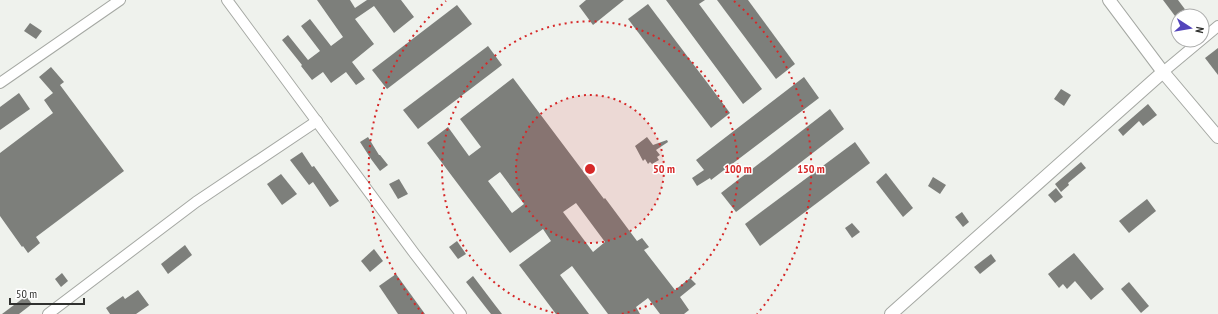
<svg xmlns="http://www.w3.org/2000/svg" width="1218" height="314" viewBox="0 0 1218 314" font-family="'PT Sans Narrow',sans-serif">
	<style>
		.building { fill: #7d7f7b; fill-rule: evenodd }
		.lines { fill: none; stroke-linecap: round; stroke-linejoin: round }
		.minor-casing { stroke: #a5a8a3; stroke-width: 12 }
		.tertiary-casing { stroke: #a5a8a3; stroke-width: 14 }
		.minor { stroke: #fff; stroke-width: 10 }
		.tertiary { stroke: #fff; stroke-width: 12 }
		.ring { fill: none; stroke: #d62828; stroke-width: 2; stroke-dasharray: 2 4 }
		.centre { fill: #d62828; stroke: #fff; stroke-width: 2 }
		.ring-label { font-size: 12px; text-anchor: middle; font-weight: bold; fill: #d62828; stroke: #fff; stroke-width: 3; stroke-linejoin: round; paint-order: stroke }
	</style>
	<rect width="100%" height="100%" fill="#eff2ed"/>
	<g class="building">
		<path d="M317,0h33l5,8 12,-8h34l13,17 -20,16 -20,-27 -19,13 19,25 -22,18 13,17 -9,6 -10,-13 -15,11 -8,-11 -11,8 -11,-14 1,-1 -20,-25 6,-5 20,25 12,-9 -19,-25 9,-7 21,27 12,-9z"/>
		<path d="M586,0h38l-31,25 -14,-19z"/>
		<path d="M666,0h39l-6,4 63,85 -19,15z"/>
		<path d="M717,0h31l47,64 -19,15z"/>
		<path d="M1163,0h15l12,16h-15z"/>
		<path d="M648,4l82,109 -19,15 -83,-109z"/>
		<path d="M457,5l15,19 -85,65 -15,-19z"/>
		<path d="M30,23l12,8 -6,8 -12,-8z"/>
		<path d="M488,46l14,19 -84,64 -15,-19z"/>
		<path d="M1218,48v27l-13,-17z"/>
		<path d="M51,67l13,15 -4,3 64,86 -88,66 4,6 -12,10 -5,-7 -1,1 -22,-31v-63l53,-40 -9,-13 9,-7 -14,-16z"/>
		<path d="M804,77l15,21 -108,82 -1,-2 -13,8 -5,-8 12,-8 -8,-10z"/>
		<path d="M513,78l91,121 1,-1 32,43 5,-3 7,9 -5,3 31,40 15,-12 6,6 -16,13 9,13 -5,4h-24l-12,-16 -12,9 4,7h-32l-36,-48 -12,9 29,39h-33l-37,-49 32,-24 -8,-12 -33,24 -83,-110 21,-16 21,29 12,-9 -21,-28zM500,172l24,32 -12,9 -24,-32zM576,203l29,39 -12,10 -30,-40z"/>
		<path d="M1061,89l10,6 -7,11 -10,-7z"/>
		<path d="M19,93l11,16 -30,21v-23z"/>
		<path d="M1148,104l9,11 -14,11 -4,-5 -16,15 -5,-6z"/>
		<path d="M830,109l14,20 -108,83 -15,-19z"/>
		<path d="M368,137l11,18h1l8,10 -8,6 -9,-12 -11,-17z"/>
		<path d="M647,137l6,8 14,-5 1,2 -12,8 4,5 -3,2 2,3 -7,4 -2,-2 -2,2 -3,-5 -2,2 -8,-15z"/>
		<path d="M855,142l15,21 -110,83 -15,-22z"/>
		<path d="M302,152l10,15 2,-1 25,35 -9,6 -17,-25 -4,3 -19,-25z"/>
		<path d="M1081,162l5,6 -18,15 1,2 -8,7 -6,-8z"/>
		<path d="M886,173l27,35 -10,9 -27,-35z"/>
		<path d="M281,174l16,20 -15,11 -15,-21z"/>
		<path d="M933,177l13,8 -6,9 -12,-8z"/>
		<path d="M399,179l9,15 -10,5 -9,-15z"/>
		<path d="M1056,188l7,9 -8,6 -7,-8z"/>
		<path d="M1147,199l9,12 -27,22 -10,-12z"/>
		<path d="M962,212l7,10 -6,5 -8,-10z"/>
		<path d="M852,223l8,9 -8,6 -7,-10z"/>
		<path d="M457,241l9,13 -8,5 -9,-12z"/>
		<path d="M185,245l7,10 -24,19 -7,-10z"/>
		<path d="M374,249l9,12 -13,11 -9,-11z"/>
		<path d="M1074,253l30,36 -13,11 -16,-19 -8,8 -4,-5 -4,4 -11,-14z"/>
		<path d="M991,254l5,7 -16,13 -6,-7z"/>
		<path d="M62,273l6,8 -7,6 -6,-8z"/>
		<path d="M396,274l29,40h-27l-19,-28z"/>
		<path d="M473,276l22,29 7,9h-11l-4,-5 -21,-27z"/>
		<path d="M1129,282l20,24 -8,7 -20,-24z"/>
		<path d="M138,290l11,15 -13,9h-26l-4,-6 17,-12 2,3z"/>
		<path d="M26,296l6,8 -13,10h-17z"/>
	</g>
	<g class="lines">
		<defs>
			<g id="minor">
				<path d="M227,0l187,253 47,61"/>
				<path d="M1163,72l55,-46"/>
				<path d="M0,83l120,-83"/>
				<path d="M48,314l148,-112 121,-81"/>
			</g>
			<g id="tertiary">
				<path d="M1109,0l54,72 55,65"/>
				<path d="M891,314l272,-242"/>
			</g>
		</defs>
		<use href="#minor" class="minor-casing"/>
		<use href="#tertiary" class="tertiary-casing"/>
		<use href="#minor" class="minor"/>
		<use href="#tertiary" class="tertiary"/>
	</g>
	<circle cx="590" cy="169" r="74" fill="#d62828" fill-opacity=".12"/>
	<g class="ring">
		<circle cx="590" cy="169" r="74"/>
		<path d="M559 314A148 148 0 1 1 621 314"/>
		<path d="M423 314A221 221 0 0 1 446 1M734 1A221 221 0 0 1 757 314"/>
	</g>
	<circle cx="590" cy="169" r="6" class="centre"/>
	<g class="ring-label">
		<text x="664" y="173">50 m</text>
		<text x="738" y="173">100 m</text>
		<text x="811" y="173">150 m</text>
	</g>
	<g transform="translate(1190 28) rotate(102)"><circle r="19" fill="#ffffff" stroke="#acadac"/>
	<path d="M0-3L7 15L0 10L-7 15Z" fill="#5344bb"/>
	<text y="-6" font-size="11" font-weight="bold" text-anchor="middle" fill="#30312f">N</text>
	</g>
	<path d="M10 298v6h74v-6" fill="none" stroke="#30312f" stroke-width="2"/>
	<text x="16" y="298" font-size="12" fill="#30312f" stroke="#ffffff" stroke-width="3" paint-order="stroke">50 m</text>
</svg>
